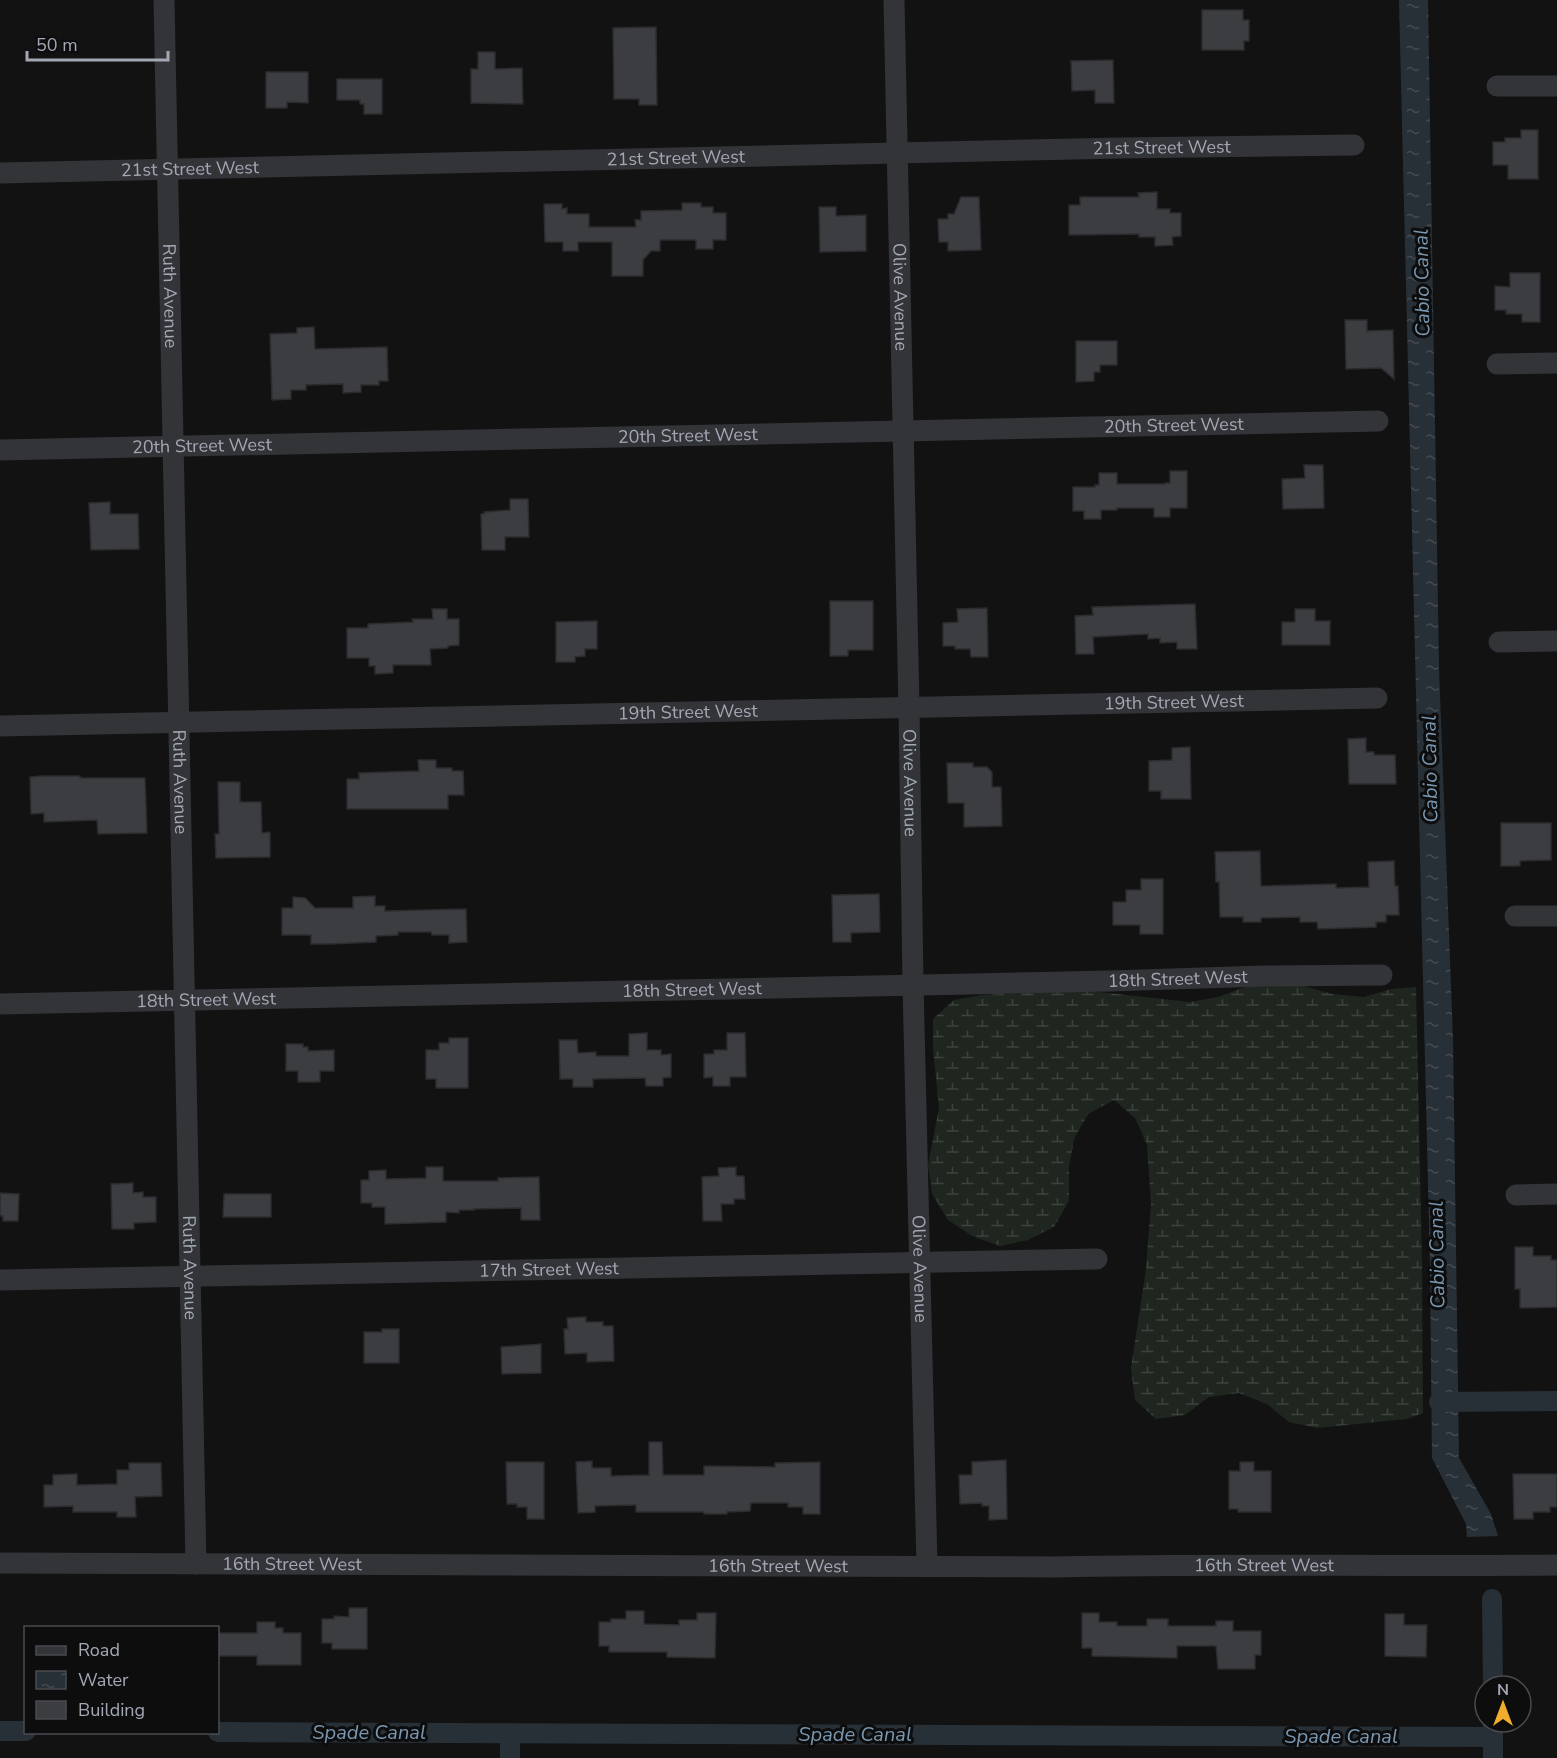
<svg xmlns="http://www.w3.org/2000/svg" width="1557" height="1758" viewBox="0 0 1557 1758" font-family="'Nunito Sans',sans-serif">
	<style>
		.wetland { fill: url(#wetland-marsh) }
		.water { fill: url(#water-ripples) }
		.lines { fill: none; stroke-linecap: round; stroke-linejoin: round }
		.canal { stroke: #283037; stroke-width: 20 }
		.building { fill: #3c3d40; stroke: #2c2c2f; stroke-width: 1.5 }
		.minor { stroke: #333438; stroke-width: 21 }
		.labels { text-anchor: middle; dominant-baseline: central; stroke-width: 6; stroke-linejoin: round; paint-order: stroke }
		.street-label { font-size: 18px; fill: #a3a8b4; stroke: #0d0d0e }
		.water-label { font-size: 20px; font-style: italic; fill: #7997b0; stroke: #0d0d0e }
	</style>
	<defs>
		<pattern id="wetland-marsh" width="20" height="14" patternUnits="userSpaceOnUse" patternTransform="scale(1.5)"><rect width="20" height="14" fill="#1e261f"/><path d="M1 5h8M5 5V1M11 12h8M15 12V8" fill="none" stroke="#3c433d"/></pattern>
		<pattern id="water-ripples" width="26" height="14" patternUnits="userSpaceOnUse" patternTransform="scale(1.5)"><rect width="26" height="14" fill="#283037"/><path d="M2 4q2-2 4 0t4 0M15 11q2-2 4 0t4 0" fill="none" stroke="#444b52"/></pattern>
	</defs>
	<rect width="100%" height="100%" fill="#121213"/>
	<path class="wetland" d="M1275,984l29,2 28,8 32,3 27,-8 25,-2 6,278 1,148 -16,6 -90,9 -28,-6 -22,-18 -28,-11 -30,4 -24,18 -29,4 -21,-19 -4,-32 15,-99 5,-65 -4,-59 -12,-27 -21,-18 -26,14 -14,25 -5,28v34l-15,26 -26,13 -28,6 -28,-10 -24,-16 -16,-26 -4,-29 11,-57 -6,-60v-29l21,-19 28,-5 88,-4 29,1 91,10 28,-5 27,-10z"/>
	<path class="water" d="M1399,0h29l11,668 14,372 6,418 32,56 7,22 -31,1 -1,-13 -34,-66 -2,-193z"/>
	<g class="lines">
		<g class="canal">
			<path d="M1439,1402l118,-1"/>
			<path d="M1492,1599l1,87"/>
			<path d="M1493,1722v36"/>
			<path d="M0,1731h26"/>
			<path d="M218,1732l1275,5"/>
			<path d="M510,1758v-25"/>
		</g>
	</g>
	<g class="building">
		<path d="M1202,10h41v10h6v21h-5v9h-42z"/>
		<path d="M656,27l1,78h-18v-6h-25l-1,-71z"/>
		<path d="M478,52h17v17l27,-1 1,36 -52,-1v-34h7z"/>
		<path d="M1113,60l1,43h-19v-13l-23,1 -1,-30z"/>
		<path d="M266,72h42v31l-21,-1v6h-21z"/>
		<path d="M337,79h45v35h-18v-10h-4v-4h-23z"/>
		<path d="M1521,130h17v49h-30v-14h-15v-23h12v-4h16z"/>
		<path d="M1157,192v17h13v4h11v23l-9,1 1,8 -18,1v-9h-16v-3l-70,1v-30h11v-8h59l-1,-4z"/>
		<path d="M961,197h18l2,53 -33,1v-9h-9l-1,-23h10v-5h6z"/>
		<path d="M682,203h19v4h12v6h13v27h-13v9h-17v-9h-36v11h-9l-8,9v16h-31v-34h-34v9h-15v-9h-18l-1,-38h18v5l5,-1v6h22v13h47l-1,-7h6v-9l41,-1z"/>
		<path d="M819,207h17v9l30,-1v36l-46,1z"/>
		<path d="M1510,273h30v49h-18v-8h-16v-4h-11v-24l15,1z"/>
		<path d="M1345,320h22v11l26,-1 1,49 -13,-11 -35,1z"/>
		<path d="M314,327l1,22 72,-2 1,34h-9v4h-18v7l-18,1v-9l-37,1v5h-15v9l-19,1 -2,-66 27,-1v-5z"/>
		<path d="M1076,341h41v24h-17v7h-6v9l-18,1z"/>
		<path d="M1304,465h19l1,43 -41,1 -1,-30 23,-1z"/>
		<path d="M1170,471h17v37h-17v9h-16v-9h-37v2h-16v9h-17v-8h-11v-24h22v-2h4v-12h18v11h48v-1h5z"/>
		<path d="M510,499h18l1,38h-24v13h-23l-1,-36h3v-2l26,-2z"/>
		<path d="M110,502v12h28l1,35 -48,1 -2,-47z"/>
		<path d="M830,601h43v49h-25v6h-18z"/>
		<path d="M1195,604l2,45h-20v-7l-17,1v-5l-12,1v-5l-55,3 1,17h-18l-1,-38 18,-1 -1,-8z"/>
		<path d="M987,608l1,49h-17l-1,-8h-15v-3h-12v-23l15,-1 -1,-13z"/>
		<path d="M432,609h15v10h12v26l-11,1v2l-18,1 1,16h-38v8l-18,1v-8h-6v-8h-22v-30h21v-4l45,-2 -1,-3h21z"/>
		<path d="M1295,609h20v12h15v24h-48v-23h13z"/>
		<path d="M597,621v28h-12v7l-10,1v5h-19v-40z"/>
		<path d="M1366,738v14h8v3h21l1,29h-47l-1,-45z"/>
		<path d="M1190,747l1,52h-30v-8h-12v-30l23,-1v-12z"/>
		<path d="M418,760h18v8h16v3h11l1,24h-16v14h-101v-30h12v-6l60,-2z"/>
		<path d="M947,763h26v4h14l5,5v15h9l1,39 -38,1v-24h-16z"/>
		<path d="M41,776h39v2h65l2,55 -49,1 -1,-14 -53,2v-9l-13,1 -1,-37z"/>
		<path d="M218,782h22v20h21l1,31 8,-1v25l-54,1 -1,-24h4z"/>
		<path d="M1501,823h50v37l-31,1v5h-19z"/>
		<path d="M1260,851l1,35 75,-2v4l33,-1 -1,-25 26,-1 1,25h3l1,29h-13v7h-10v5l-58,2 -1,-7h-17v-5l-39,1v4h-18v-5h-23l-1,-35h-3l-1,-30z"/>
		<path d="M1141,879h22v55h-23v-9h-27v-23h13v-12h15z"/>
		<path d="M879,894l1,38 -29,1v9h-18l-1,-47z"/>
		<path d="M375,896v10h10v5l81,-2 1,33 -18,1v-8h-17l-1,-3h-33v3l-22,1v6l-47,2h-18v-9h-29v-27h11v-11l12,1 10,10h38v-11z"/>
		<path d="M647,1033v17h14v5l10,-1v23l-8,1v8h-17l-1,-8 -52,1v8h-20v-8h-13l-1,-39h18l1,13 18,-1v4h33v-22z"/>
		<path d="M727,1033h18l1,44h-16v9h-17v-9l-9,1v-24h10v-4h13z"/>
		<path d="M449,1038h19v50h-32v-9h-10v-29h13v-7h10z"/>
		<path d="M286,1044h17v3h5v4l26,-1v21h-14v11h-22v-11h-12z"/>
		<path d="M426,1167h17v14h55v-3l41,-1 1,43h-19v-12l-47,1v1h-15v3l-13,-1v10l-61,2v-17h-13v-4h-11v-23h8v-9l17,-1v9l40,-1z"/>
		<path d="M736,1167v9h8l1,23h-11v5h-13l1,17h-19l-1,-44 17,-1 -1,-8z"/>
		<path d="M133,1183v10l10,-1v5h13v25l-22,1v6h-22l-1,-45z"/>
		<path d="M0,1193l19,1 -1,27h-15v-5h-3z"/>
		<path d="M224,1194h47v23h-48z"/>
		<path d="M1515,1247h18v9h18v4h6v47l-37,1v-19h-5z"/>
		<path d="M586,1317v5h17v4h10l1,35 -27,1v-9l-22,1 -1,-25h4l-1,-11z"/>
		<path d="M382,1329h17v34h-35v-31h18z"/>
		<path d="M541,1344v29l-39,1 -1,-27z"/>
		<path d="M649,1442h13l1,33h41v-9l71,1v-4l45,-1v52h-17v-7h-15v-4h-37l-1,8 -23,1v2h-23v-2h-68v-7l-41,1v6l-17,1 -2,-51 16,-1v7h19v8l38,-1z"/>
		<path d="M1006,1460l1,59 -18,1v-14h-7v-3l-22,1 -1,-29h13v-13z"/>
		<path d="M506,1462h38v57h-17v-12h-10v-3h-10z"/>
		<path d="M1240,1462h14v9h17v41h-33v-3h-9v-38h11z"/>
		<path d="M129,1463h32l1,33 -27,1 1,20h-19v-5h-44v-6l-29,1v-22h9v-10l24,-1v11l40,-1v-14h12z"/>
		<path d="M1513,1474h44v33h-7v5h-17v7h-19z"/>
		<path d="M349,1608h18v41h-35v-6h-10v-24h12v-3l15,1z"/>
		<path d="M626,1611h18v13l35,1v-5h18v-7h19l-1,45 -48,-1v-5h-58v-6h-10v-24h12v-3h15z"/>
		<path d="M1082,1613h17v9h18v4h30v-7h21v7h48v-5h17v10h28v24h-6v14h-37l-2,-23h-39v12l-85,-2v-8h-10z"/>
		<path d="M1385,1614h19v11h23l-1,32 -41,-1z"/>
		<path d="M257,1622h18v6h8v5h18v32h-44v-9h-39v-23h39z"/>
	</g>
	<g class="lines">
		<g class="minor">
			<path id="s1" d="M164,0l32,1564"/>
			<path id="s2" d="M894,0l15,708 4,277 14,581"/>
			<path d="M1497,86h60"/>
			<path id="s3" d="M0,173l1120,-25 234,-3"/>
			<path d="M1497,364l60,-1"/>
			<path id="s4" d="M0,450l1378,-29"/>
			<path d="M1499,642l58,-1"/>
			<path id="s5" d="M0,726l1377,-28"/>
			<path d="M1515,916h42"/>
			<path id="s6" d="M0,1004l1110,-23 153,-5 119,-1"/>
			<path d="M1516,1195l41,-1"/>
			<path id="s7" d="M0,1280l1097,-21"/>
			<path id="s8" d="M0,1563l1057,4c166,-4 333,0 500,-2"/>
		</g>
	</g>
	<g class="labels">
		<g class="street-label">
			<text stroke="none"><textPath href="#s3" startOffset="1162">21st Street West</textPath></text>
			<text stroke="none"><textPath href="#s3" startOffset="676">21st Street West</textPath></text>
			<text stroke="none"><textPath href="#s3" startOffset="190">21st Street West</textPath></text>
			<text stroke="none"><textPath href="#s1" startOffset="296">Ruth Avenue</textPath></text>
			<text stroke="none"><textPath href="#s2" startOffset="297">Olive Avenue</textPath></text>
			<text stroke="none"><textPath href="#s4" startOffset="1174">20th Street West</textPath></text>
			<text stroke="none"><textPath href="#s4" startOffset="688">20th Street West</textPath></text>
			<text stroke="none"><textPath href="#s4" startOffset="202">20th Street West</textPath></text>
			<text stroke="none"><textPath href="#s5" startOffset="1174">19th Street West</textPath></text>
			<text stroke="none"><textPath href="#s5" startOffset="688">19th Street West</textPath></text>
			<text stroke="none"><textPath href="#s1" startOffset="782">Ruth Avenue</textPath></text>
			<text stroke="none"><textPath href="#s2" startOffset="783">Olive Avenue</textPath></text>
			<text stroke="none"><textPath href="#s6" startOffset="1178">18th Street West</textPath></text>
			<text stroke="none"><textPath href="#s6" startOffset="692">18th Street West</textPath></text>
			<text stroke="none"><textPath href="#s6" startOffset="206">18th Street West</textPath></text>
			<text stroke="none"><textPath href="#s1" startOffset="1268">Ruth Avenue</textPath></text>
			<text stroke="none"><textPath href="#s7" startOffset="549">17th Street West</textPath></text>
			<text stroke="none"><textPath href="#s2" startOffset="1269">Olive Avenue</textPath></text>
			<text stroke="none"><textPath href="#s8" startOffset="292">16th Street West</textPath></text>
			<text stroke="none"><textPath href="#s8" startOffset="778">16th Street West</textPath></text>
			<text stroke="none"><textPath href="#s8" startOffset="1264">16th Street West</textPath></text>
		</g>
		<g class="water-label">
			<text transform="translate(1422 283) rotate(-91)">Cabio Canal</text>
			<text transform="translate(1430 769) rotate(-91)">Cabio Canal</text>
			<text transform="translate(1437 1255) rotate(-91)">Cabio Canal</text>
			<text x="369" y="1732">Spade Canal</text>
			<text x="855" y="1734">Spade Canal</text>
			<text x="1341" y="1736">Spade Canal</text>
		</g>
	</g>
	<rect x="24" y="1626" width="195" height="108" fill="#0d0d0e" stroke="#494b50" stroke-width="1.5"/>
	<rect x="36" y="1646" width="30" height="9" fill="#333438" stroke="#494b50" stroke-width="1.5"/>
	<text x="78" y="1656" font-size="18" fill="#a3a8b4">Road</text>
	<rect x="36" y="1671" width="30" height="18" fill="url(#water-ripples)" stroke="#494b50" stroke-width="1.5"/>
	<text x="78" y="1686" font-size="18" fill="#a3a8b4">Water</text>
	<rect x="36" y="1701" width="30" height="18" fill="#3c3d40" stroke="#494b50" stroke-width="1.5"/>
	<text x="78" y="1716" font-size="18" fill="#a3a8b4">Building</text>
	<g transform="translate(1503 1704)"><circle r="28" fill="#0d0d0e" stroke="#494b50" stroke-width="1.5"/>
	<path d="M0-4.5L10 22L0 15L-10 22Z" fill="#f1ae2c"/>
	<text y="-9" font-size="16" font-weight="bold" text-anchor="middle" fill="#a3a8b4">N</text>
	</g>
	<path d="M27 51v9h141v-9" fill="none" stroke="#a3a8b4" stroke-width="3"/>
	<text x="36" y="51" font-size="18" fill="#a3a8b4" stroke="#0d0d0e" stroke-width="4.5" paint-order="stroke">50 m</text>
</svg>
